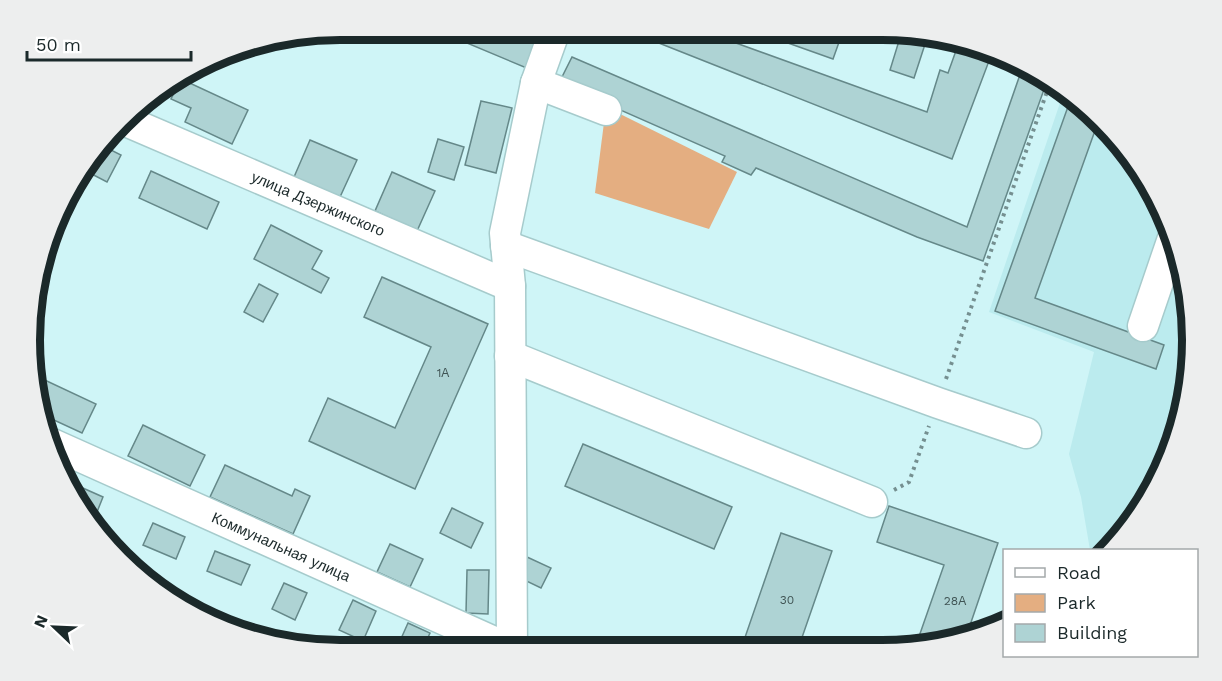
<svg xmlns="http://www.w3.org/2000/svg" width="1222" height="681" viewBox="0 0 1222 681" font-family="'Work Sans',sans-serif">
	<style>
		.built { fill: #bbebee }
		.green { fill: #e4ae81 }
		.building { fill: #aed3d4; stroke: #658889; stroke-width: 1.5 }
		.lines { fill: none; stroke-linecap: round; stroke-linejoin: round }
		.minor-casing { stroke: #a6cbcc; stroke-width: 33 }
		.path { stroke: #758f90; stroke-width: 4; stroke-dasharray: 3 4.5; stroke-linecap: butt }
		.minor { stroke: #fff; stroke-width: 30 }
		.labels { text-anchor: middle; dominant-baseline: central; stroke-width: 4.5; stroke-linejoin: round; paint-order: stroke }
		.number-label { font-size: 12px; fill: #405454 }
		.street-label { font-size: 15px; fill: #1b292a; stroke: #fff }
		.rim { fill: none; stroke: #1b292a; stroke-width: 8 }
	</style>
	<rect width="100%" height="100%" fill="#cff5f7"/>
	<path class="built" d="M1063,94l65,57 53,109 8,121 -38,114 -36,50 -6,5h-19l-9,-53 -12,-43 25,-102 -105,-40z"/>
	<path class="green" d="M606,107l131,65 -28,57 -114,-36z"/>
	<g class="building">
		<path d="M436,30h87l19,8 -13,31z"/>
		<path d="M626,30h74l227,82 13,-42 8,3 10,-28 -8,-5v-1l12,2 30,12 -40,106z"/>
		<path d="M793,31h50l-10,28 -45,-16z"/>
		<path d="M902,31l26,4 -14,43 -24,-8z"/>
		<path d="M572,57l395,170 56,-161 13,5 11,10 -64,180 -66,-24 -161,-69 -5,7 -29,-13 3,-6 -166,-73z"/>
		<path d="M181,79l67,31 -16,34 -47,-22 6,-14 -20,-9z"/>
		<path d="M481,101l31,7 -16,65 -31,-8z"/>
		<path d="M1070,101l27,24 -62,173 129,47 -8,24 -161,-58z"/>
		<path d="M438,139l26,8 -10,33 -26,-8z"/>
		<path d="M310,140l47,20 -17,37 -46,-20z"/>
		<path d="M103,146l18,9 -14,27 -25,-13z"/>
		<path d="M151,171l68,31 -12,27 -68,-31z"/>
		<path d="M392,172l43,19 -18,40 -42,-20z"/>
		<path d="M271,225l51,26 -10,18 17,9 -8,15 -67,-34z"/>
		<path d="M382,277l106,47 -73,165 -106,-48 19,-43 67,30 36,-81 -67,-30z"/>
		<path d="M259,284l19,10 -15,28 -19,-10z"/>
		<path d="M34,375l62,29 -14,29 -39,-18z"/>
		<path d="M143,425l62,30 -15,31 -62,-30z"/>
		<path d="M583,444l149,63 -18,42 -149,-63z"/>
		<path d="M225,465l67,31 3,-7 15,7 -17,38 -83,-37z"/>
		<path d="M67,481l36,16 -10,25z"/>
		<path d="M889,506l109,37 -32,94 -51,11 29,-83 -67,-23z"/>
		<path d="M452,508l31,15 -12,25 -31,-15z"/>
		<path d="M153,523l32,14 -9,22 -33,-14z"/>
		<path d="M781,533l51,18 -34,98h-57z"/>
		<path d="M390,544l33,15 -13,28 -33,-15z"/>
		<path d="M215,551l35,14 -9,20 -34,-14z"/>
		<path d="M527,557l24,11 -10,20 -23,-11z"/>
		<path d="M467,570h22l-1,44 -22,-1z"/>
		<path d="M284,583l23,10 -12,27 -23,-11z"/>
		<path d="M353,600l23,11 -13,30 -24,-11z"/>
		<path d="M408,623l22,10 -8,17h-26z"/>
	</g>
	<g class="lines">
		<defs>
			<g id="minor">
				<path d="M536,83l70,27"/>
				<path d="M126,121l384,165"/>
				<path d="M506,246l432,157 88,30"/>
				<path d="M1143,326l29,-85"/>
				<path d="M510,356l362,146"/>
				<path d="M50,443l462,207"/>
				<path d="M512,650l-2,-364 -5,-53 31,-150 19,-53"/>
			</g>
		</defs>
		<use href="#minor" class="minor-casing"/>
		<g class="path">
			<path d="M946,379l104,-296"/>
			<path d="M894,490l15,-8 20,-56"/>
		</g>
		<use href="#minor" class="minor"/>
	</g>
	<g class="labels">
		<g class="number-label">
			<text x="443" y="373">1А</text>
			<text x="787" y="600">30</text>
			<text x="955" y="601">28А</text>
		</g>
		<g class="street-label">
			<text transform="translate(318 204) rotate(23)">улица Дзержинского</text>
			<text transform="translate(281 547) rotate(24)">Коммунальная улица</text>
		</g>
	</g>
	<path d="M0 0H1222V681H0ZM340 40H882A300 300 0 0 1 1182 340V340A300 300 0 0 1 882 640H340A300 300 0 0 1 40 340V340A300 300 0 0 1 340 40Z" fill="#edeeee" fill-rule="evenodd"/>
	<path class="rim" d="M340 40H882A300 300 0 0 1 1182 340V340A300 300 0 0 1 882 640H340A300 300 0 0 1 40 340V340A300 300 0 0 1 340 40Z"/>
	<rect x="1003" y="549" width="195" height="108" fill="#ffffff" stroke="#a4a9aa" stroke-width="1.5"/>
	<rect x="1015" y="568" width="30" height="9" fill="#ffffff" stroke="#a4a9aa" stroke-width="1.5"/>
	<text x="1057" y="579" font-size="18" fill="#1b292a">Road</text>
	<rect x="1015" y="594" width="30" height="18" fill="#e4ae81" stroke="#a4a9aa" stroke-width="1.5"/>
	<text x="1057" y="609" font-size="18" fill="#1b292a">Park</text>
	<rect x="1015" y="624" width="30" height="18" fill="#aed3d4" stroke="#a4a9aa" stroke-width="1.5"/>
	<text x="1057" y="639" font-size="18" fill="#1b292a">Building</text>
	<g transform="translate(54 627) rotate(293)" stroke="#ffffff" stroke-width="4.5" paint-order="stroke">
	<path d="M0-4.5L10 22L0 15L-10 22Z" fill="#1b292a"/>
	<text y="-9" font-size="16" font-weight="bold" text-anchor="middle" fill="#1b292a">N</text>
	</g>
	<path d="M27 51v9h164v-9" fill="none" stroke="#1b292a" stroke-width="3"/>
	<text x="36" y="51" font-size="18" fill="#1b292a" stroke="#ffffff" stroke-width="4.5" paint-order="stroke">50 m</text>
</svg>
